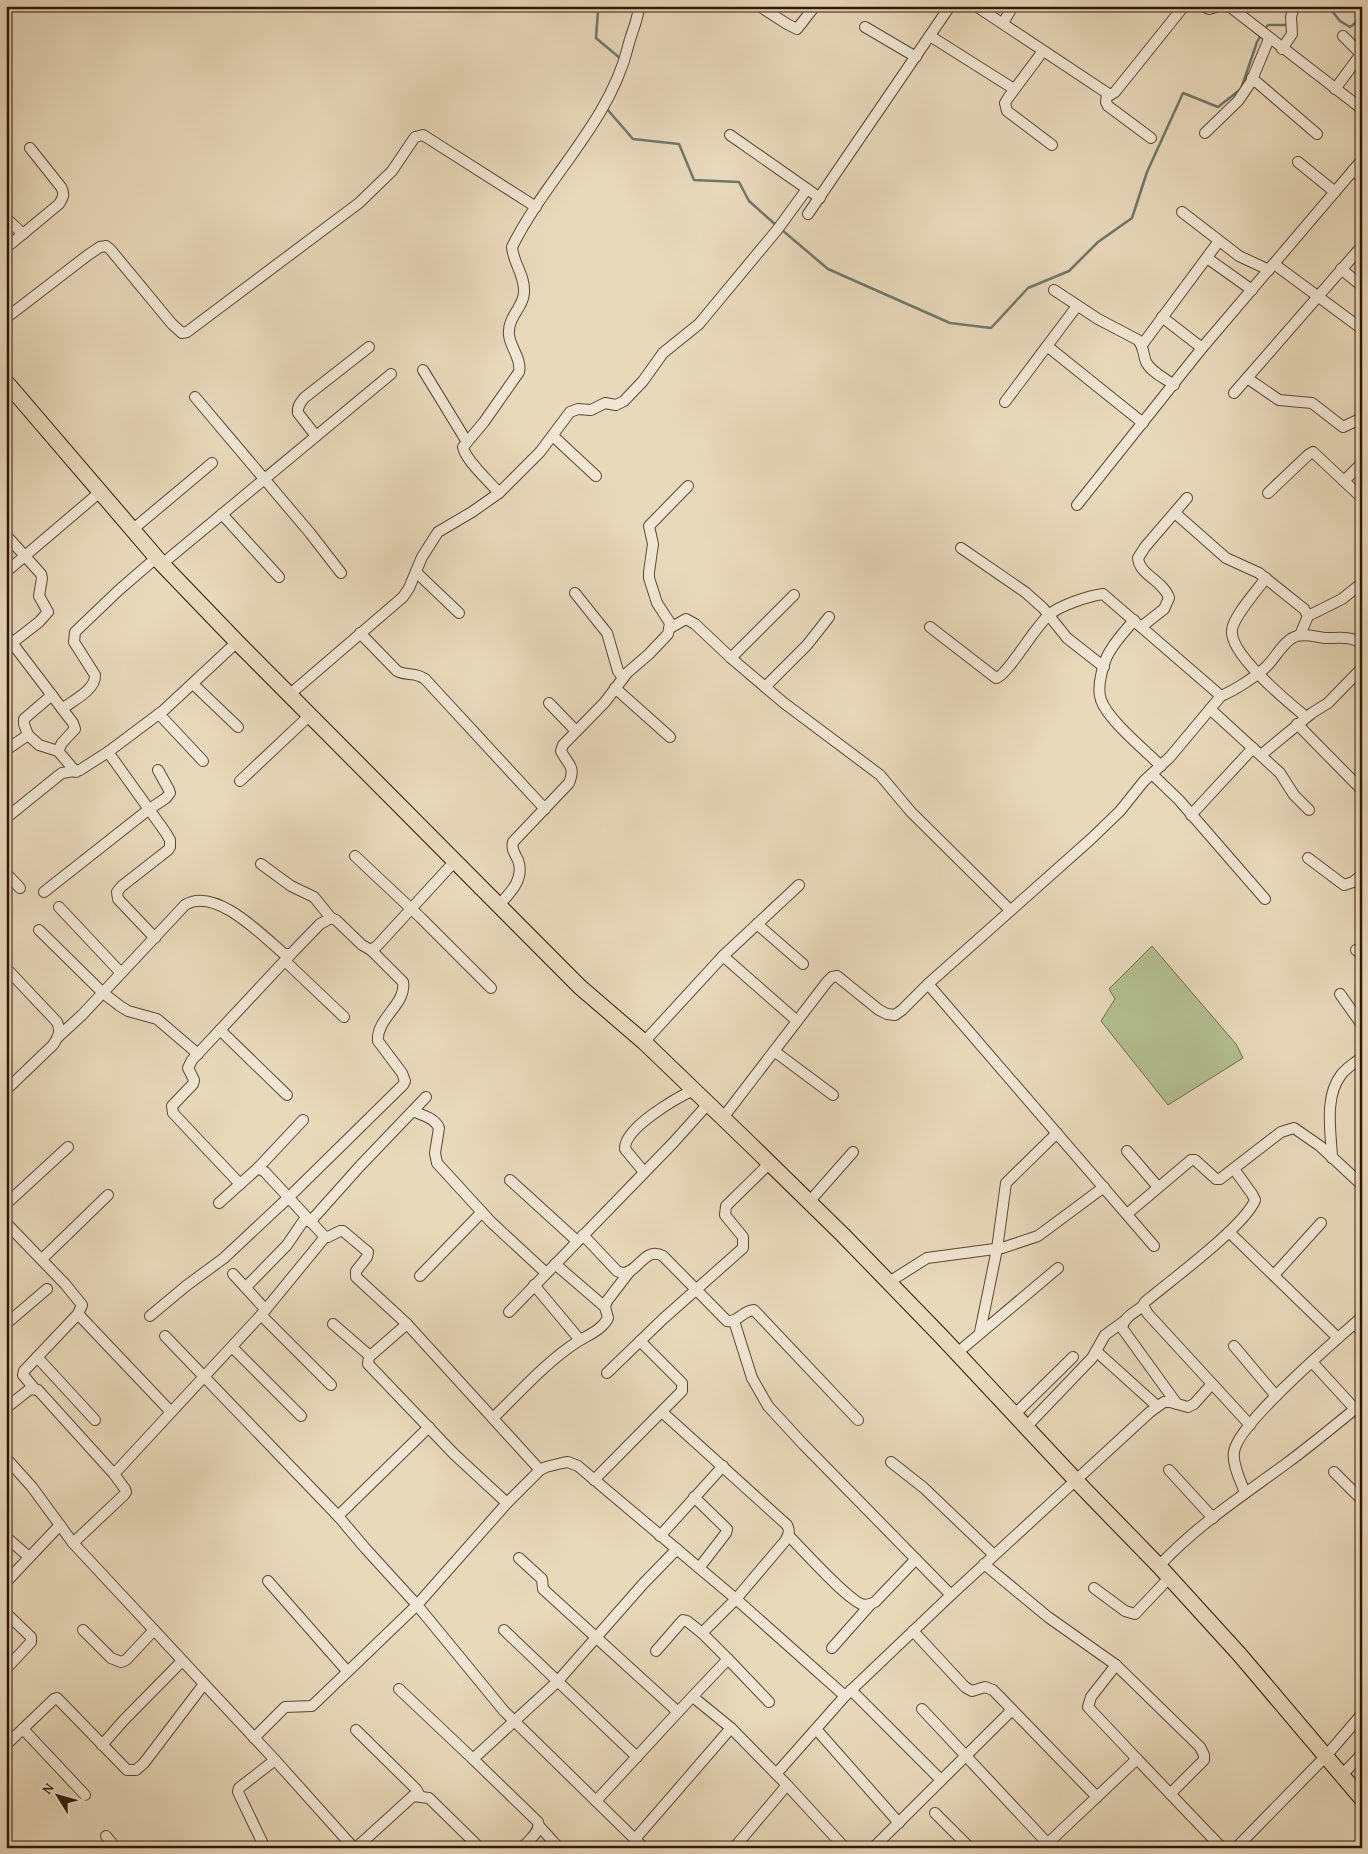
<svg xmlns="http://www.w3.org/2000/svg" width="1368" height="1854" viewBox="0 0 1368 1854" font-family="'Gentium Book Plus',serif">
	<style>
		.green { fill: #b3c092; stroke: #716b4c }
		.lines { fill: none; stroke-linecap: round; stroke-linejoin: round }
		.stream { stroke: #6d786b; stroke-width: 2.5 }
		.street-casing { stroke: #5d4733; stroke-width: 12 }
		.primary-casing { stroke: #2f1606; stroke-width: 17 }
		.street { stroke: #f0e6d3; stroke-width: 10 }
		.primary { stroke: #e8d9bb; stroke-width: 15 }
	</style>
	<rect width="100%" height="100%" fill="#e8d9bb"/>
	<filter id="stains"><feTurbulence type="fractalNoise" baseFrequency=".004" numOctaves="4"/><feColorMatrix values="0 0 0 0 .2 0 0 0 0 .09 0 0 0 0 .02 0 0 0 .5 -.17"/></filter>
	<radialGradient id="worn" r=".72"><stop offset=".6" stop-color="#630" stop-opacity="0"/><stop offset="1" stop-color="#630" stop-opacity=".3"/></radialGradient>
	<path class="green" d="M1152,946l84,98 7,14 -75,47 -67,-84 14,-22 -6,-10z"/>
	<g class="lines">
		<g class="stream">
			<path d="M591,6l7,5 -2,27 25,21"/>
			<path d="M1328,6l12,15 10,6 12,-9"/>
			<path d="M1264,30l4,-5h21"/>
			<path d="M608,107l-1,2 26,30 46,5 15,36 45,2 10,19 28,25"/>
			<path d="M782,230l46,39 122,54 41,5 37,-40 41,-17 29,-29 34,-24 15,-46 36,-79 35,14 23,-18 16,-47 4,-7"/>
		</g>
		<defs>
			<g id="street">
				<path d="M759,6l28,18 10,5 18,-23"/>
				<path d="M976,6l134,89 5,-3 69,-86"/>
				<path d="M1202,6l7,3 10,-3"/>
				<path d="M1229,6l133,103"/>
				<path d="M1003,23l10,-17"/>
				<path d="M865,27l51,30"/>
				<path d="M930,36l84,53"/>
				<path d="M1282,49l10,-15 -1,-17 3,-11"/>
				<path d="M1043,51l-35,47 -3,5 2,8 45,34"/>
				<path d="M1252,78l65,56"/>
				<path d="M1335,89l26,-35 -18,-18"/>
				<path d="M1107,94l-1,8 2,4 43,32"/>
				<path d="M1205,133l33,-32 13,-19 18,-43"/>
				<path d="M730,135l90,63"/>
				<path d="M1298,162l37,30"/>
				<path d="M1353,170l9,8"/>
				<path d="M1182,212l57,44 30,14"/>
				<path d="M808,214l142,-208"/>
				<path d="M6,218l17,16"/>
				<path d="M6,248l53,-44c4,-6 6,-10 2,-17l-31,-39"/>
				<path d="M1207,258l45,32"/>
				<path d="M1274,264l88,65"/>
				<path d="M1341,269l21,17"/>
				<path d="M1054,290l44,29 40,21c6,7 5,14 8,22 5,10 20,17 28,23"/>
				<path d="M1162,317l40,31"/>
				<path d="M6,318l82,-63 12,-8 6,-1 4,3 62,75 10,9 5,-1 172,-129 33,-32 23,-34 8,-2 113,72"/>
				<path d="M1142,345l77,-104"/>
				<path d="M1047,346l96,77"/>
				<path d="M423,370l44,72"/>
				<path d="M1247,378l32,22 33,3 31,24 19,-9"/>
				<path d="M1234,393l128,-147"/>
				<path d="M195,397l115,136 31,40"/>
				<path d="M1005,402l72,-96"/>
				<path d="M316,436l-18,-23c-1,-6 2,-10 6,-15l65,-51"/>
				<path d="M553,436l43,40"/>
				<path d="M1344,481l18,-18"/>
				<path d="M499,493c-9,-11 -34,-33 -36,-46l21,-25 35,-50c3,-13 -9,-25 -10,-37 -2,-18 15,-28 15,-43 1,-17 -11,-29 -12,-45 34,-69 97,-124 116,-200 3,-14 10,-26 11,-41"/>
				<path d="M1268,493l40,-38 5,-3 49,46"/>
				<path d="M1077,505l125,-157 160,-188"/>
				<path d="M1175,513l51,45 33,15 45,36 4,7 -8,19"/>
				<path d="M222,514l57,63"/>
				<path d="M132,530l80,-67"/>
				<path d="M6,535l35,39 1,4 -3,18 9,16 -9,10 -27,21"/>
				<path d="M961,548l64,44 18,16 24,30 37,29"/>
				<path d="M162,564l229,-190"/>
				<path d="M6,572l94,-80"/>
				<path d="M416,572l43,41"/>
				<path d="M1266,578c-8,11 -33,39 -34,52 -3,24 56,72 74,87"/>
				<path d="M575,593l32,40 11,38 5,7"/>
				<path d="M1308,616l34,-17 20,-16"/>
				<path d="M1134,620c-7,9 -16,18 -22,28 -8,10 -16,39 -11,52 7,20 44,50 60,66"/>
				<path d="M930,627l66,51c11,-2 40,-53 53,-63 11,-10 40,-19 54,-21l118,102c14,-6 36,-20 46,-30 9,-9 18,-27 30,-30 11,-3 21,2 31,2 13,0 24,-2 34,6"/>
				<path d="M1141,627l23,-18 5,-11c-5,-17 -30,-23 -31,-40l7,-11 42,-49"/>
				<path d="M670,628l16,-9 9,5 36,34 53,45 96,72 31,37 99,98"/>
				<path d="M360,633l37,38c9,5 19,1 28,8l120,130"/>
				<path d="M6,635l67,88 2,6 -13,14 -4,8 18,21"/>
				<path d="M731,658l63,-63"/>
				<path d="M193,684l45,43"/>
				<path d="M765,687l42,-42 22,-28"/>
				<path d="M615,688l55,49"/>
				<path d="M289,695l114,-98 6,-9 13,-31 16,-25 34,-20 27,-19 41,-41 30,-40 8,-3 13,1 14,-7 11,2 8,-4 19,-20 20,-28 36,-29 78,-94 30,-41"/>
				<path d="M549,703l27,28"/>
				<path d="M62,709c10,-8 34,-19 33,-34l-21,-33 1,-10 44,-42 37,-32"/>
				<path d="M1210,709l70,64 14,22 15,15"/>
				<path d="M159,714l44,47"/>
				<path d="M1297,724l65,66"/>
				<path d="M28,735l-4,-11v-5l28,-24"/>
				<path d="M6,750l22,-15 11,10 19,6"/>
				<path d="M108,752l58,81 4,7v7l-2,3 -46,36 -5,6 1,7 37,39"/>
				<path d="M1261,755l51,-42 16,-10 34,-35"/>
				<path d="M1152,774l27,26 86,99"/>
				<path d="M240,781l69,-65"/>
				<path d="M1191,815l62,-67"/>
				<path d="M6,818l52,-42 4,-3 18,-3 28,-18 56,-42 73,-68"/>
				<path d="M355,856l66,62 70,70"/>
				<path d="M1308,858l36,27 9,-3 9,-7"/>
				<path d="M261,864l30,22 23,11 17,21"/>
				<path d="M6,873l14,15"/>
				<path d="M44,892l104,-82 18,-12 4,-5 -1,-3 -11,-20"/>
				<path d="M499,905c11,-12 26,-26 19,-45 -3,-6 -7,-11 -5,-18l56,-59c7,-17 -1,-18 -8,-32l2,-6 42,-43 22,-29 22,-19 19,-20 2,-11 -13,-20 -8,-25v-6l4,-28 -4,-18 39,-40"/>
				<path d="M59,907l62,66"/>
				<path d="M757,924l46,40"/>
				<path d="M39,930l64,63 17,13 8,5 29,8 41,35"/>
				<path d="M1356,950l6,5"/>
				<path d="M723,956l74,65"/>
				<path d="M285,961l59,56"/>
				<path d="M6,968l51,54c4,9 2,14 -4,23l-47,45"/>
				<path d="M928,984l226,262"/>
				<path d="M1340,994l22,31"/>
				<path d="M220,1030l67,65"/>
				<path d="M58,1037l24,-22 103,-110c30,-19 77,30 99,49h7l29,-30 11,-6 5,2 26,25 9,5 6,-4 78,-85"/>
				<path d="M644,1042l79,-86 76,-71"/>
				<path d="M774,1051l59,44"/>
				<path d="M413,1111c9,4 22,7 26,17l-4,25 2,10 54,59 55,51"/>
				<path d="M722,1119l105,-137 5,-5 5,-1 42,34 8,4 8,1 7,-5 26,-26 163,-145 29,-28 24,-30 26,-24 51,-61"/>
				<path d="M1127,1151l31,36"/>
				<path d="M1332,1158c-1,-26 -8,-61 9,-83 5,-7 14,-12 21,-18"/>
				<path d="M258,1168l45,-48"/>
				<path d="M1234,1169l18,25 3,6c-10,26 -85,81 -110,102l-2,4 5,8 102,111"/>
				<path d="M644,1172l-19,-23c-1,-21 51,-51 69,-59"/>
				<path d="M510,1180l67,61"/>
				<path d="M240,1184l-67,-71 -1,-7 21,-22 1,-4 -6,-12 4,-8 99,-106"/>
				<path d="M809,1202l44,-50"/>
				<path d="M219,1203l39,-35 7,4 60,65h3l12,-6h3l25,21 -1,5 -11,14v6l51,47 133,146"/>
				<path d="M6,1204l62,-57"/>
				<path d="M1127,1214l64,-54h4l21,19h4l61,-47 13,-4 26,18 42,39"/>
				<path d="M310,1222l50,-56 66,-69"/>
				<path d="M6,1223l59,61 17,21 -4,9 -54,57 -1,4 11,13"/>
				<path d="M1229,1232l109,106"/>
				<path d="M583,1235l34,36 5,2c17,0 22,-27 41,-17l64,65c11,2 16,-11 27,-11l104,110"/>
				<path d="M42,1259l66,-64"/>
				<path d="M555,1264l50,43"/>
				<path d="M233,1274l32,35"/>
				<path d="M1274,1275l47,-52"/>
				<path d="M420,1276l62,-64"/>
				<path d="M889,1282l38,-24 75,-10 36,-12 66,-49"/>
				<path d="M534,1285l46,55"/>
				<path d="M246,1287l41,-42 19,-28"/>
				<path d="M1143,1306c-9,7 -19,11 -21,22l55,76"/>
				<path d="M509,1312l164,-169 35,-39"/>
				<path d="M78,1314l93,98"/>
				<path d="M261,1315l70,70"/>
				<path d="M150,1316l36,-30 38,-28 64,-60 115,-113 2,-4 -3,-8 -24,-32c-2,-23 29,-37 25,-59l-32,-32"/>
				<path d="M734,1321l18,57 16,28 35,38 148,151"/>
				<path d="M6,1324l41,-35"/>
				<path d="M333,1324l37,32"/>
				<path d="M407,1324l-38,33 -1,7 86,90 53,49"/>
				<path d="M1354,1324l8,7"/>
				<path d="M980,1332l17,-83 9,-66 51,-50"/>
				<path d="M165,1336l173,180 27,32 52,57 87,106 140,137"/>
				<path d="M1234,1346l42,50"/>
				<path d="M232,1347l69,69"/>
				<path d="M1096,1351l61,55"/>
				<path d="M957,1353l101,-85"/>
				<path d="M37,1357l58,63"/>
				<path d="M1312,1362l43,47"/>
				<path d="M607,1373l56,-54 80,-71v-11l-18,-22 1,-9 44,-43"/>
				<path d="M6,1408l24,-19 8,1 76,84 11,15 1,3 -2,3 -51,48"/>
				<path d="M1014,1415l59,-58"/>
				<path d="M493,1418c27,-26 53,-56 84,-76 11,-7 25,-12 31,-24l-3,-11 2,-6 23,-30"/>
				<path d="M1026,1427l66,-69 13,-23 18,-13"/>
				<path d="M6,1458l26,29 41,56 202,217 78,87h4l56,-51 16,2 51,50"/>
				<path d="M891,1462l33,26 70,67"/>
				<path d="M1169,1470l44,48"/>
				<path d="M1334,1472l28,28"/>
				<path d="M114,1474l148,-160 63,-77"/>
				<path d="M594,1480l88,-89v-8l-42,-42"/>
				<path d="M1245,1493c-4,-12 -13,-28 -11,-41 3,-28 103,-113 128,-135"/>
				<path d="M694,1497l33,32 -1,4 -27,35"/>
				<path d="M338,1516l91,-89"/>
				<path d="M660,1536l63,-70"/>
				<path d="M789,1536c13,13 60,66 75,69 4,0 7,-1 11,-3l41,-43"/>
				<path d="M6,1537l23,20"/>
				<path d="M519,1558l23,21 1,10 135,123 50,-53 -26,-26 34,-34 49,-58c4,-6 5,-10 2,-16l-125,-113"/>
				<path d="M984,1564l64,53 68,48 84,82 4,8v5l-34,34"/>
				<path d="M1159,1566c37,-40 83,-70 128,-103 23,-17 46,-36 68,-54l7,4"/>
				<path d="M268,1581l79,90"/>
				<path d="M6,1582l54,-57"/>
				<path d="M1094,1588l31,23 10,3 34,-36"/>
				<path d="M6,1613l25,24v5l-25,27"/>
				<path d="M83,1630l28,28 10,4 5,-2 28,-30"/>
				<path d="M504,1630l133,127"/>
				<path d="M913,1631l52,56 7,4 13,-4 8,3 104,107"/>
				<path d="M832,1648l38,-43"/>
				<path d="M656,1651l27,-31 4,1 15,12"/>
				<path d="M728,1659l41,43"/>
				<path d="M1116,1665l-25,32 -3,10 49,52"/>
				<path d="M399,1689l74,70"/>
				<path d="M851,1690l90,90"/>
				<path d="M693,1697l38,31 56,57 58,63"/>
				<path d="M922,1709l129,138"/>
				<path d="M23,1729l62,66"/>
				<path d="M816,1729l83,94"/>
				<path d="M356,1730l60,59 4,7"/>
				<path d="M254,1738l31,-31 27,-1 105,-101 90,-102 33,-33 6,-3 16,-4 6,-1 10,4 158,133 109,97 106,-101 199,-183 14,-10h6l18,5 6,-3 18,-20"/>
				<path d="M6,1745l48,-46 3,-1 70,72h9l8,-7 60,-79"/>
				<path d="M102,1745l21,-24 59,-60"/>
				<path d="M776,1774l69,-78"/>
				<path d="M1342,1775l20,-21"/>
				<path d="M596,1801l82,-89"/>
				<path d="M935,1813l35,35"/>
				<path d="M539,1826l20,22"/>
				<path d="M106,1836l10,12"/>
				<path d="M635,1839l96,-111"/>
				<path d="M1047,1844l90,-85 85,89"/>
				<path d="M265,1848l-27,-56 1,-4 36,-28"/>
				<path d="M522,1848c6,-7 19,-16 16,-26l-65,-63 84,-77 86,-98 34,-35"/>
				<path d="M734,1848l53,-63"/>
				<path d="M873,1848l139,-138"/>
				<path d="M1236,1848l90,-92 36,-42"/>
			</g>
			<path id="primary" d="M6,382l156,182 75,78 343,345 64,55 106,102 93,91 98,101 144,154 74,76 81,89 122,144"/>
		</defs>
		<use href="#street" class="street-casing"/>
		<use href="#primary" class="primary-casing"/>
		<use href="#street" class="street"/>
		<use href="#primary" class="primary"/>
	</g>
	<rect width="1368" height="1854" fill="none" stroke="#e8d9bb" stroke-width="25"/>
	<rect x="8" y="8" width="1353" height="1839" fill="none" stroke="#2f1606" stroke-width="2.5"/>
	<rect x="12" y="12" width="1343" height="1829" fill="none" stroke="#2f1606"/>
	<g transform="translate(58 1796) rotate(307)" stroke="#f0e6d3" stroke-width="4" paint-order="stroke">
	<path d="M0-4L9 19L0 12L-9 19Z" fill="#2f1606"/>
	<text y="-8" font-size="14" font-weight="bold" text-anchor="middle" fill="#2f1606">N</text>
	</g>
	<rect width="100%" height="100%" filter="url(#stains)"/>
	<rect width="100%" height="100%" fill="url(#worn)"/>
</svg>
